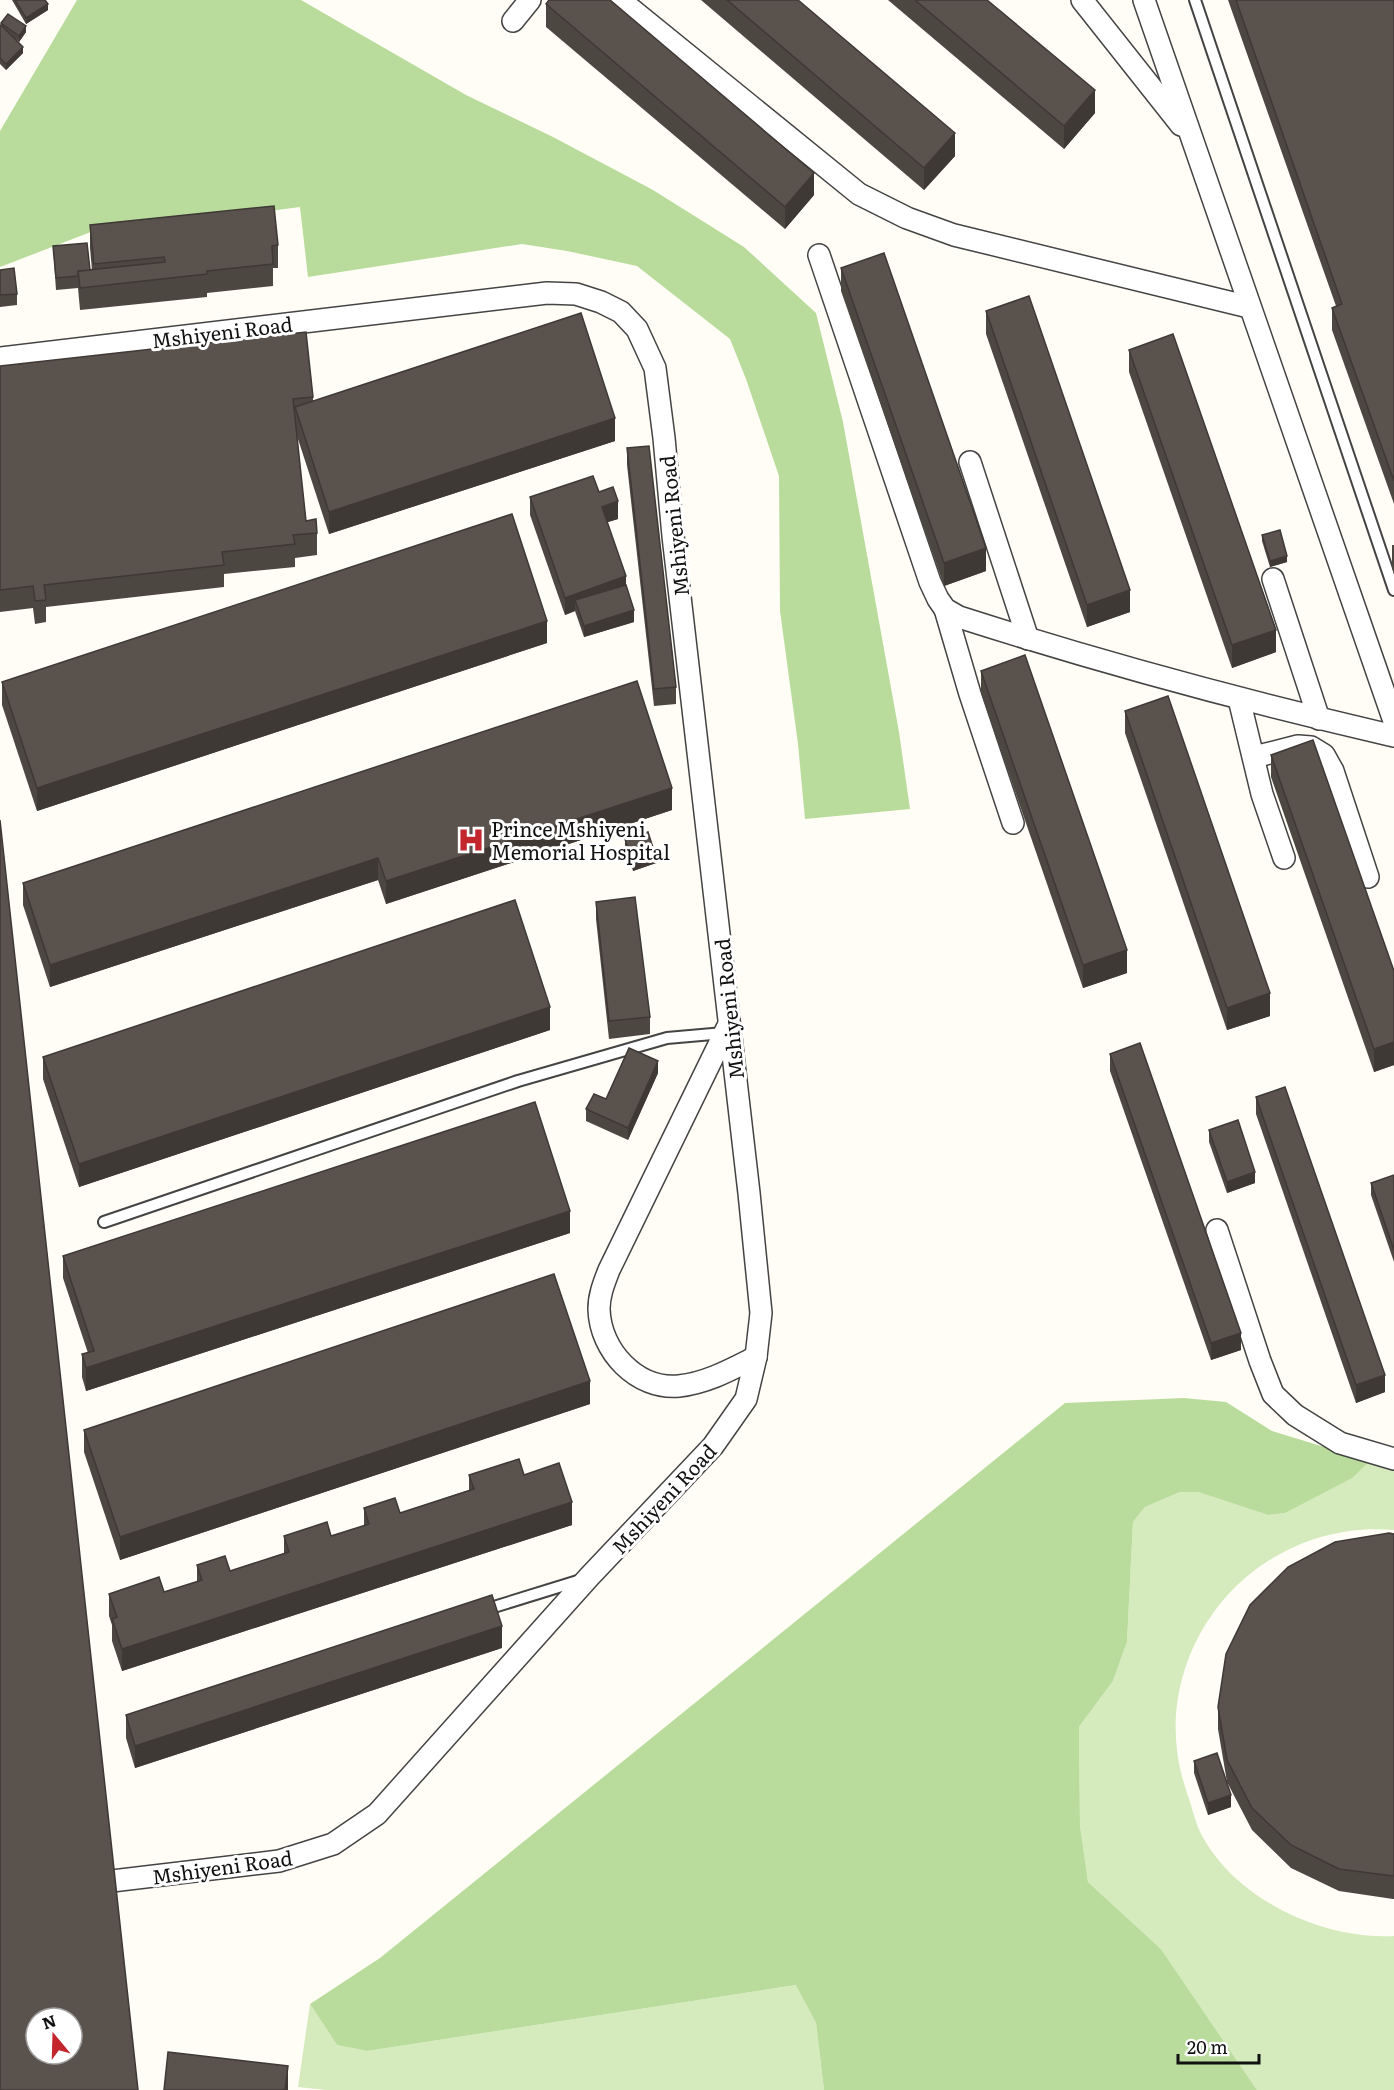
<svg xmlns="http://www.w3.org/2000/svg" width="1394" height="2090" viewBox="0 0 1394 2090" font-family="Literata,serif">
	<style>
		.green { fill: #d5ebbd }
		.forest { fill: #b9dc9c }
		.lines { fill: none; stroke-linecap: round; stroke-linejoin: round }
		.lane-casing { stroke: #444; stroke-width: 14 }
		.street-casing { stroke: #444; stroke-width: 24 }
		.lane { stroke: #fff; stroke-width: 10 }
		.street { stroke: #fff; stroke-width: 21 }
		.wall { fill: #4d4742 }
		.shaded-wall { fill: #3f3936 }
		.building { fill: #5a524d; stroke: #3f3936; stroke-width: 1.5; fill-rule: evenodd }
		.labels { text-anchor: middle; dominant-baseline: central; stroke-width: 6; stroke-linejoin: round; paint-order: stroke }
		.street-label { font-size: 20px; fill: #111; stroke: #fff }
		.poi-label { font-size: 20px; fill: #111; stroke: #fff; text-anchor: start }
	</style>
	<rect width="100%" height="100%" fill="#fffdf5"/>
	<g class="green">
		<path d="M1370,1461l24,9v60c-42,-4 -85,6 -121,28 -66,39 -105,116 -96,192 2,18 7,35 13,52 3,10 6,21 10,30 34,67 122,108 194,104v154h-137l-96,-141 -73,-67 -8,-57 -1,-98 34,-46 14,-39 6,-120 12,-15 35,-15h18l70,23 17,-2z"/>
		<path d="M797,1985l19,38 8,67h-498l-28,-3 12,-83 27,41 30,6z"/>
	</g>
	<g class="forest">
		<path d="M77,0h224l165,95 87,42 100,53 91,57 72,66 27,109 56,310 11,77 -105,10 -7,-75 -18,-133 -1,-135 -33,-97 -16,-40 -93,-73 -70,-15 -45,-7 -214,33 -8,-70 -38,5 -153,13 -109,42v-136z"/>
		<path d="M1184,1398l42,4 46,29 98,30 -18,17 -67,35 -17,2 -70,-23h-18l-35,15 -12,15 -6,120 -14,39 -34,46 1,98 8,57 73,67 96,141h-433l-8,-67 -20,-38 -429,66 -30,-6 -27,-41 70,-46 685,-555z"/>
	</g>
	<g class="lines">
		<defs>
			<g id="lane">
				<path d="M1195,0l199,590"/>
				<path d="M104,1222l414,-141 149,-43 57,-5"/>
				<path d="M484,1610l97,-30"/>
			</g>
			<g id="street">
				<path d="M620,0l239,194 48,24 47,17 295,72"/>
				<path d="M1082,0l99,125"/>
				<path d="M1144,0l250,721"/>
				<path d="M513,21l17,-21"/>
				<path d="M819,255l111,327 8,17 7,10 14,8c144,46 288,85 435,119"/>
				<path d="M0,358l547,-65 29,1 25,8 20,10 16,17 18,39 9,70 9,98 76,657 12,120 -5,44 -10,42 -33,47 -124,131 -212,237 -44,30 -54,17 -192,23"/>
				<path d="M970,462l58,177"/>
				<path d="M1273,579l46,140"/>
				<path d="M945,609l25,85 43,129"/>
				<path d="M1239,699l23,95 22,64"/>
				<path d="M1254,757l44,-11 13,1 13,8 9,16 35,106"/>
				<path d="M729,1024l-120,246c-5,13 -10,25 -10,39 1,42 38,81 80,77 28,-3 53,-17 77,-29"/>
				<path d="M1217,1230l43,131 13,33 22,21 45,28 54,16"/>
			</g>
		</defs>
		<use href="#lane" class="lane-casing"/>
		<use href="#street" class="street-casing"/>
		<use href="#lane" class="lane"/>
		<use href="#street" class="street"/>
	</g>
	<g class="wall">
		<path d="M12,0h19l17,10 -22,14z"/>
		<path d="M701,0h97l157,156 -31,34z"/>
		<path d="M888,0h99l108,113 -31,36z"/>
		<path d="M1228,0h166v504l-62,-174v-22l4,-2z"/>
		<path d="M546,4l268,191 -29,34 -239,-202z"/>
		<path d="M1,23l25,9 -7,10 -5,-4 9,15 -17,17 -6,-6v-38z"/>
		<path d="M90,225l188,20v23h-5v18l-66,7v4l-127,13 -2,-22 -22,2 -3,-44 37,24h2l-2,-22z"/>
		<path d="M841,268l145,303 -42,15 -103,-295z"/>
		<path d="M0,270l17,24v11l-17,2z"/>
		<path d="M986,311l144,301 -43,15 -101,-293z"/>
		<path d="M1129,350l147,302 -44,16 -103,-296z"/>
		<path d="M0,366l313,31v4l302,40 -286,93 -32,-98 9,85 11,12v22l-22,3v9l-71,7v13l-178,20v15l-11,2 -2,-16 -33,4z"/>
		<path d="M627,448l49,239v17l-22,2 -27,-241z"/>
		<path d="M599,492l19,27 -11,3 19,63 8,37 -50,15 -9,-26 -10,4 -35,-100v-18z"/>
		<path d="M1262,535l25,27 -17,5 -8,-26z"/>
		<path d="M1392,545h2v29l-2,-6z"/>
		<path d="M547,643l-510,168 -35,-106v-23z"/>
		<path d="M981,671l146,302 -44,15 -102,-295z"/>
		<path d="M1125,711l145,305 -43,14 -102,-297z"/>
		<path d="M1271,755l123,216v94l-20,7 -103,-295z"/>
		<path d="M672,810l-286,94 -8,-24 -328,107 -27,-82v-22z"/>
		<path d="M625,839l31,24 -23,8 -8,-26z"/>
		<path d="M596,902l54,115v17l-41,5 -13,-120z"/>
		<path d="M550,1030l-471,157 -36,-108v-22z"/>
		<path d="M1110,1054l131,296 -30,10 -101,-289z"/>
		<path d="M658,1073l-30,67 -42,-19v-12z"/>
		<path d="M1256,1097l129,295 -29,11 -100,-289z"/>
		<path d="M1209,1130l46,53 -28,10 -18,-51z"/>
		<path d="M1394,1175v87l-23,-67v-12z"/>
		<path d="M570,1233l-484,158 -4,-14v-23l6,-1 -25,-75v-22z"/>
		<path d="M590,1404l-470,156 -36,-108v-22z"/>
		<path d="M469,1475h55l48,50 -450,146 -10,-30v-16l-3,-9v-22l55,-2 33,-10v-17l33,6 54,-18v-17h47l33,-10v-18l36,5 69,-23z"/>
		<path d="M1394,1534v365h-1l-54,-8 -48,-23 -39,-38 -25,-48 4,25 -23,8 -14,-42v-12l33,21 -9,-53v-22z"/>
		<path d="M502,1648l-367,120 -9,-30v-23z"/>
	</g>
	<g class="shaded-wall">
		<path d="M48,4v6l-22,14v-6z"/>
		<path d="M26,26v6l-7,10v-6z"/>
		<path d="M23,47v6l-17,17v-6z"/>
		<path d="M1095,90v23l-31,36v-23z"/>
		<path d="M955,133v23l-31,34v-22z"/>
		<path d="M814,173v22l-29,34v-22z"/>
		<path d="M615,418v23l-286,93v-22z"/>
		<path d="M618,501v18l-16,5v-17z"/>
		<path d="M986,548v23l-42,15v-23z"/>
		<path d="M1287,556v6l-17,5v-6z"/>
		<path d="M626,576v17l-51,7v11l-10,4v-17z"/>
		<path d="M1130,590v22l-43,15v-22z"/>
		<path d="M634,610v12l-50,15v-11z"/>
		<path d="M547,621v22l-510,168v-23z"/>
		<path d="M1276,630v22l-44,16v-23z"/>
		<path d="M672,788v22l-286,94v-23z"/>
		<path d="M656,857v6l-23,8v-6z"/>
		<path d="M378,858v22l-328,107v-22z"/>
		<path d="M1127,950v23l-44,15v-23z"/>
		<path d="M1270,993v23l-43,14v-22z"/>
		<path d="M550,1007v23l-471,157v-23z"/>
		<path d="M1394,1042v23l-20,7v-23z"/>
		<path d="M658,1061v12l-30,67v-12z"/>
		<path d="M1255,1172v11l-28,10v-11z"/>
		<path d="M570,1211v22l-484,158v-23z"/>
		<path d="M1241,1333v17l-30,10v-17z"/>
		<path d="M1385,1375v17l-29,11v-18z"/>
		<path d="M590,1381v23l-470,156v-23z"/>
		<path d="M572,1502v23l-450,146v-22z"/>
		<path d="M502,1626v22l-367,120v-22z"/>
		<path d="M1231,1795v12l-23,8v-12z"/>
		<path d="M288,2066v24h-3z"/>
	</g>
	<g class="building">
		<path d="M15,0h30l3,4 -22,14z"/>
		<path d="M549,0h61l204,173 -29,34 -239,-203z"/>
		<path d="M727,0h71l157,133 -31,35z"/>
		<path d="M915,0h72l108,90 -31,36z"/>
		<path d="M1236,0h158v481l-62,-173 10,-4z"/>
		<path d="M8,14l18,12 -7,10 -18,-13z"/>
		<path d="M1,25l22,22 -17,17 -6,-6v-32z"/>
		<path d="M274,206l4,39 -6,1 1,18 -66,7v3l-127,14 -2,-17 87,-9 -1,-5 -70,7 -4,-39z"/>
		<path d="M87,243l3,27 -12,1v5l-22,2 -3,-32z"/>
		<path d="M884,253l102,295 -42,15 -103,-295z"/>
		<path d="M14,268l3,26 -17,1v-25z"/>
		<path d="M1029,296l101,294 -43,15 -101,-294z"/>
		<path d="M581,313l34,105 -286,94 -34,-105z"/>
		<path d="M306,332l7,65 -20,2 13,122 10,-2 1,14 -24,2 2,9 -73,8 2,13 -180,20 2,15 -11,1 -2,-15 -33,4v-224z"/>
		<path d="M1173,334l103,296 -44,15 -103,-295z"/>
		<path d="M649,446l27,241 -22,2 -27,-241z"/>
		<path d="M593,476l6,16 14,-5 5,14 -16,6 24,69 -61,22 -35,-101z"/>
		<path d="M512,514l35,107 -510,167 -35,-106z"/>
		<path d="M1280,530l7,26 -17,5 -8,-26z"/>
		<path d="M626,585l8,25 -50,16 -9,-26z"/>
		<path d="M1025,655l102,295 -44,15 -102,-294z"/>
		<path d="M637,681l35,107 -286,93 -8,-23 -328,107 -27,-82z"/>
		<path d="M1168,696l102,297 -43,15 -102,-297z"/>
		<path d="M1313,740l81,231v71l-20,7 -103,-294z"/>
		<path d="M0,820l138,1270h-138zM36,2018h36v36h-36z"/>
		<path d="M648,832l8,25 -23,8 -8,-26z"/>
		<path d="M635,897l15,120 -41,4 -13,-119z"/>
		<path d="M515,900l35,107 -471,157 -36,-107z"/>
		<path d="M1140,1043l101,290 -30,10 -101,-289z"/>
		<path d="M629,1048l29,13 -30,67 -42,-19 8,-15 12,5z"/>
		<path d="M1285,1087l100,288 -29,10 -100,-288z"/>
		<path d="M535,1102l35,109 -484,157 -4,-14 12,-3 -31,-95z"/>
		<path d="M1238,1120l17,52 -28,10 -18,-52z"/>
		<path d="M1394,1175v75l-23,-67z"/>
		<path d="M554,1274l36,107 -470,156 -36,-107z"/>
		<path d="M519,1459l5,16 35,-12 13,39 -450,147 -10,-30 5,-2 -8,-23 50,-17 5,15 38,-12 -5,-15 28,-9 5,15 59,-19 -5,-16 43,-14 4,14 38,-12 -5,-16 31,-10 5,15 74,-24 -5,-14z"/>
		<path d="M1389,1533l5,1v342h-1l-54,-7 -48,-24 -39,-37 -25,-48 -9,-53 8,-53 24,-49 38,-38 47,-25z"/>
		<path d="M492,1595l10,31 -367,120 -9,-31z"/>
		<path d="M1217,1753l14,42 -23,8 -14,-42z"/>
		<path d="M168,2052l120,14 -3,24h-121z"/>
	</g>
	<defs>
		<symbol id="hospital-bare" viewBox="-9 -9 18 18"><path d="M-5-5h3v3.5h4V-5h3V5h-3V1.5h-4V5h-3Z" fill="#c4262e" stroke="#fff" stroke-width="2.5" paint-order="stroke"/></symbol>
	</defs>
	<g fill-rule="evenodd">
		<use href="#hospital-bare" x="452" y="821" width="38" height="38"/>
	</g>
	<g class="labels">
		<g class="street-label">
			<text transform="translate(222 331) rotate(-7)">Mshiyeni Road</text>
			<text transform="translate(673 526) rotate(-96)">Mshiyeni Road</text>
			<text transform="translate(728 1009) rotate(-96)">Mshiyeni Road</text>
			<text transform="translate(663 1498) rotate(-47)">Mshiyeni Road</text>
			<text transform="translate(222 1866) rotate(-8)">Mshiyeni Road</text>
		</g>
		<g class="poi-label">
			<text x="491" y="828">Prince Mshiyeni<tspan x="491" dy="23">Memorial Hospital</tspan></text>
		</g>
	</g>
	<g transform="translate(54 2036) rotate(341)"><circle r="28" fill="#ffffff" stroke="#a0a0a0" stroke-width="1.5"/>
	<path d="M0-4.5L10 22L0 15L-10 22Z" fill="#c4262e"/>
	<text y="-9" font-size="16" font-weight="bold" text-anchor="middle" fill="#111111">N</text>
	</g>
	<path d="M1178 2054v9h81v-9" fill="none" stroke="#111111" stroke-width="3"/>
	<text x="1187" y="2054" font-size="18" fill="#111111" stroke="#ffffff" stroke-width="4.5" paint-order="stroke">20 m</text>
</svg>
